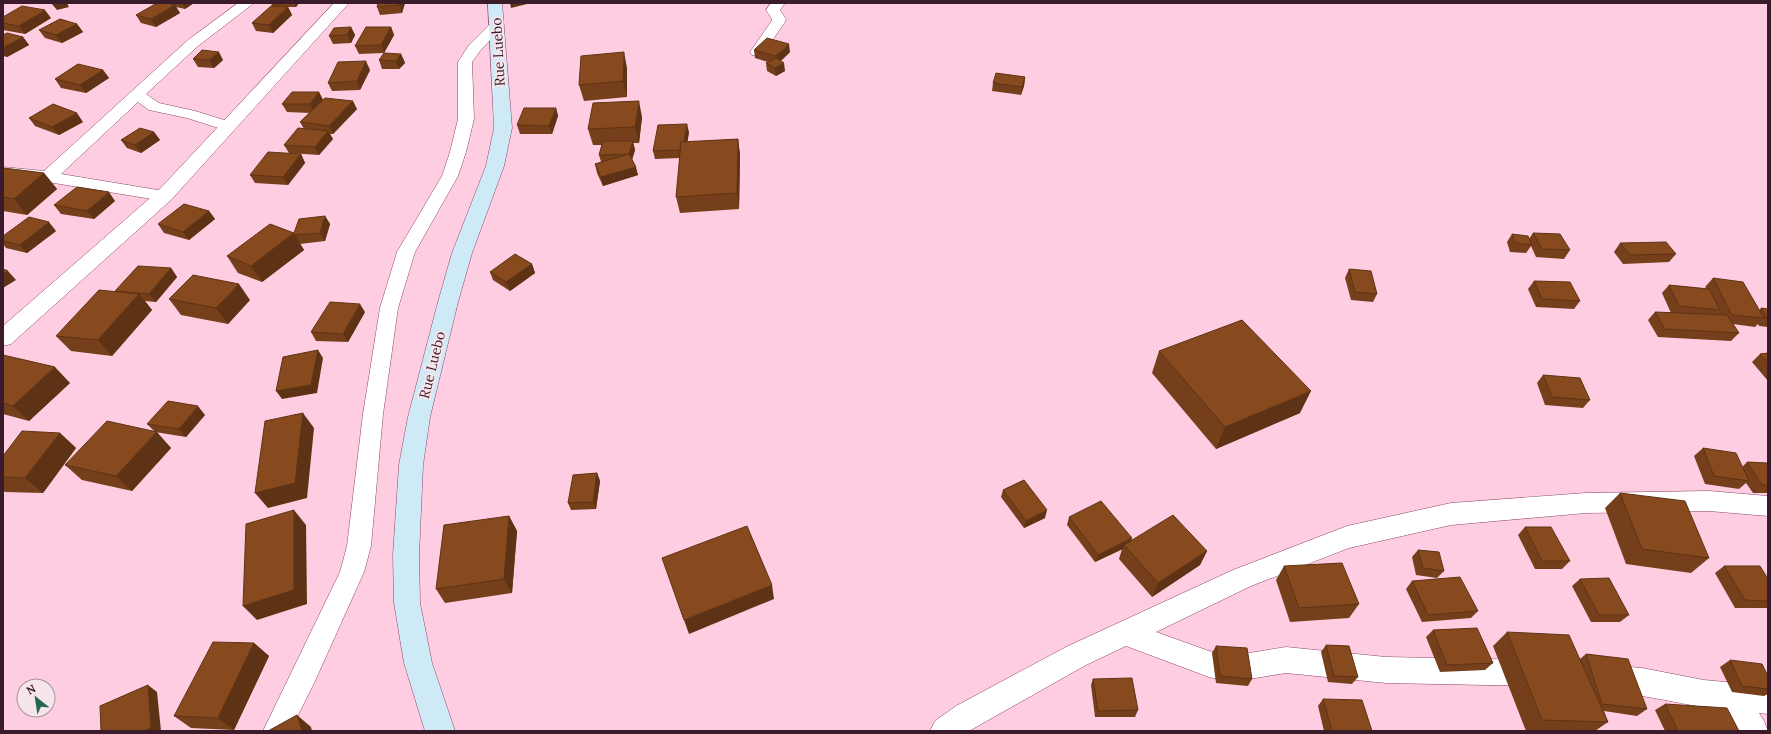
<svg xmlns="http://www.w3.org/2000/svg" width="1771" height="734" viewBox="0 0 1771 734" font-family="Lora,serif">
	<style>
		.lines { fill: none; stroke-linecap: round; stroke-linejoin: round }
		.lane-casing { stroke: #8c4767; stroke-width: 1 }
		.street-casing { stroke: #8c4767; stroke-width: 1 }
		.secondary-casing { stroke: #8c4767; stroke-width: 1 }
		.lane { fill: #fff; fill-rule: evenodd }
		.street { fill: #fff; fill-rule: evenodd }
		.secondary { fill: #cfeaf7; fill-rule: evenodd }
		.wall { fill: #743f1a }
		.shaded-wall { fill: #5e3315 }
		.building { fill: #87491e; stroke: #5e3315 }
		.labels { text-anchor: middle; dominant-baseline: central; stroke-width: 4; stroke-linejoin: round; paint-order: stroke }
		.street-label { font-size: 14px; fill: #391b29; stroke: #f6e5eb }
	</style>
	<rect width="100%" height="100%" fill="#fecde1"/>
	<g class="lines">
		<defs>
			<g id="lane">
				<path d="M238,3h16l-56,43 -52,48 13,9 36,8 39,12 2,3 -2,3 -6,2 -41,-13 -38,-8 -11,-8 -77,72 103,17 6,1 2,4 -2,4 -6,1 -116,-19 -45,-5v-10l41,4 144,-131z"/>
				<path d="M771,3h14l-5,7 6,9 -1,3 -23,33 -5,1 -5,-1 -2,-3 21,-30 1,-3 -6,-9z"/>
				<path d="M497,21l5,1 2,3 -24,26 -8,11 2,57 -8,33 -8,24 -43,76 -17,56 -15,106 -12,132 -7,26 -49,109 -25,50h-27l77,-159 7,-26 16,-132 17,-106 17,-56 45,-76 8,-24 8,-33v-57l11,-17 23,-23z"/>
			</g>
			<g id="street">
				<path d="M334,3h15l-178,197 -160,144 -8,2v-20l154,-134z"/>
				<path d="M1709,491l59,5v20l-59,-5 -123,2 -135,12 -102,23 -98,38 -95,46 53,19 22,5 55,-9 100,10 148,3 10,4 4,9 -4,9 -10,4 -148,-3 -100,-10 -55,9 -22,-5 -83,-31 -40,19 -117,66h-39l5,-10 21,-15 110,-59 167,-77 114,-44 104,-23 135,-10z"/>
				<path d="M1606,665l36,3 62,12 64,6v28l-9,-1 5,8 4,10h-31l-14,-21c-27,-3 -54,-10 -81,-14 -15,-3 -31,-3 -46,-8l-4,-10 4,-10z"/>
			</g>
			<path id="secondary" d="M488,3h14l10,125 -8,38 -32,87 -14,49 -28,115 -7,48 -4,90 1,48 12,60 23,68h-30l-21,-68 -10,-60 -1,-48 6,-90 9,-48 30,-115 14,-49 34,-87 8,-38z"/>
		</defs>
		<use href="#lane" class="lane-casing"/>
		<use href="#street" class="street-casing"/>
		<use href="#secondary" class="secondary-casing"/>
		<use href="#lane" class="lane"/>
		<use href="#street" class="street"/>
		<use href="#secondary" class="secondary"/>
	</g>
	<g class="wall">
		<path d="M157,3h37l-9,6 -9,-2 4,6 -24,14 -15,-4 -5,-8z"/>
		<path d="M271,3h28l-3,4h-9h1l4,8 -19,18 -17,-2 -4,-8 20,-17z"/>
		<path d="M405,3l-3,10 -22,2 -3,-8z"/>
		<path d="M3,17l48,1 -26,16 -22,-4z"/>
		<path d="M77,24l6,8 -21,11 -17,-5 -6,-8z"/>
		<path d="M351,27l4,8 -4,8 -18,1 -4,-8z"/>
		<path d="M391,27l3,8 -10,18 -25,1 -4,-8z"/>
		<path d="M3,35l20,2 6,8 -22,12 -4,-1z"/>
		<path d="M754,50l36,2 -9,9 4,10 -9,5 -9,-5 -1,-8 2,-1 -13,-4z"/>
		<path d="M401,54l4,9 -6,6h-17l-3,-9z"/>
		<path d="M193,59l30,1 -9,8 -16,-1z"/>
		<path d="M627,68v29l-43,4 -5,-16z"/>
		<path d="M103,70l6,8 -23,15 -25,-5 -6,-9z"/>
		<path d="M370,70l-10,20 -28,1 -4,-8z"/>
		<path d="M1025,77l-1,9 -3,9 -29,-4 1,-8z"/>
		<path d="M319,92l4,8 34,9 -24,25h-3l3,5 -14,16 -30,-2 -5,-8 20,-16 -4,-7 10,-9 -23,-1 -5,-8z"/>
		<path d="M556,108l2,8 -6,18h-32l-3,-9z"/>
		<path d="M642,117l-3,26h-6l2,7 -3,10 6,15 -35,11 -6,-13 -2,-9 6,-2 -2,-7 3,-10h-9l-5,-16z"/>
		<path d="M29,118l54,4 -24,13 -24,-9z"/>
		<path d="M154,132l6,8 -19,13 -14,-5 -6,-8z"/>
		<path d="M689,132l-2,10 51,-3 2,16 -1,54 -59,4 -4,-16 4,-39 -25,1 -2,-8z"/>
		<path d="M301,154l4,9 -17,22 -33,-2 -5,-8z"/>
		<path d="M3,169l41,4 13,16 -30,26 -24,-4z"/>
		<path d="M115,201l-21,18 -33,-5 -7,-9z"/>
		<path d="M209,211l6,8 -26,21 -25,-7 -6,-9z"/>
		<path d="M325,216l5,8 -5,17 -25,3 4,6 -42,32 -24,-9 -11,-17 67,-23z"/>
		<path d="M56,231l-29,22 -21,-5 -3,-4v-8z"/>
		<path d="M1533,233l37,17 -6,9 -28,-2 -5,-11 -5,7 -16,-1 -3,-10 5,-8 17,5z"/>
		<path d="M1620,243l56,11 -7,8 -46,2 -9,-12z"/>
		<path d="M532,264l3,9 -25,18 -17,-11 -3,-8z"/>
		<path d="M171,268l6,9 -21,25 -11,-1 7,9 -40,46 -41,-5 -15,-15 60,-44 -1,-1z"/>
		<path d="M1349,269l28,25 -4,8 -22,-2 -6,-22z"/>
		<path d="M1713,278l46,33 2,-3 7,1v18l-9,-1 -1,-2 -3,3 -22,-3 6,9 -8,8 -73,-4 -10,-17 7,-8 16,1 -9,-20 7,-8 38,4 -2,-2z"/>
		<path d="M1534,281l46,20 -6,8 -38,-2 -8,-18z"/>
		<path d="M169,299l81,1 -22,24 -47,-9z"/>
		<path d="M365,312l-17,30 -32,-1 -5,-9z"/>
		<path d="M1159,351l141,62 -84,36 -64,-76z"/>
		<path d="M1768,353v28l-16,-19 8,-8z"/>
		<path d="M3,355l67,28 -41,38 -26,-7z"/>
		<path d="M1543,375l47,25 -7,8 -38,-3 -8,-22z"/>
		<path d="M205,415l-19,22 -31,-5 16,16 -39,43 -50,-11 -17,-15 90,-33 -8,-8z"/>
		<path d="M60,433l16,15 -33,45 -38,-1 -2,-2v-34z"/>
		<path d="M1703,448l39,19 5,-5 21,3v28h-15l-7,-10 -7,6 -34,-5 -11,-28z"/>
		<path d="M597,473l3,8 -4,28 -25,1 -3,-7z"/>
		<path d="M1003,490l42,28 -21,10 -23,-31z"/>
		<path d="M1620,493l89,65 -18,15 -65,-9 -21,-56z"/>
		<path d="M509,516l8,15 -5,62 -67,10 -9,-14z"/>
		<path d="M1069,517l63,21 -1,3 76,10 -7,14 -48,32 -33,-38 3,-10 -27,13 -28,-37z"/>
		<path d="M1525,527l45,34 -8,8h-27l-17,-34z"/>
		<path d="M1418,550l26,21 -7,7 -21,-3 -4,-18z"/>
		<path d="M1284,566l75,38 -10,14 -59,4 -14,-42z"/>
		<path d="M1724,566l44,13v29h-33l-20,-35z"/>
		<path d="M1580,579l49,36 -9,7h-29l-19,-36z"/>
		<path d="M1412,581l66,30 -7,7 -49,4 -16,-33z"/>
		<path d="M1433,630l60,33 -8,7 -45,2 -14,-35z"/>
		<path d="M1507,632l73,27 6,-5 61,55 -10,7 -33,-5 4,11 -13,9h-69l-33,-85z"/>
		<path d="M254,643l15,13 -35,74 -43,-2 -17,-12z"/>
		<path d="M1326,645l32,32 -6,7 -24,-2 -7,-30z"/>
		<path d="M1216,646l36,33 -4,7 -32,-3 -4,-30z"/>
		<path d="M1730,660l38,16v18l-4,2 -32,-4 -12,-25z"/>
		<path d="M1093,679l45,31 -3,7h-40l-4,-32z"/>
		<path d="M1323,699l49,32h-48l-6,-25z"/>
		<path d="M1665,704l74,27h-74l-10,-21z"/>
	</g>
	<g class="shaded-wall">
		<path d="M51,3h16l2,4 -12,3z"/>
		<path d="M182,3h12l-9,6z"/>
		<path d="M294,3h5l-3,4z"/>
		<path d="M399,3h6l-3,10 -3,-8z"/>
		<path d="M510,3h21l-20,5z"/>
		<path d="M175,5l5,8 -24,14 -5,-8z"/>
		<path d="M288,7l4,8 -19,18 -4,-8z"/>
		<path d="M45,10l6,8 -26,16 -6,-8z"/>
		<path d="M77,24l6,8 -21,11 -6,-8z"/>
		<path d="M351,27l4,8 -4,8 -4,-8z"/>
		<path d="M391,27l3,8 -10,18 -3,-8z"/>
		<path d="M23,37l6,8 -22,12 -4,-4v-5z"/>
		<path d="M789,44l1,8 -13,12 -1,-8z"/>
		<path d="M219,52l4,8 -9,8 -5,-8z"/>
		<path d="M624,52l3,16v29l-4,-16z"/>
		<path d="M401,54l4,9 -6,6 -3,-8z"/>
		<path d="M366,61l4,9 -10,20 -3,-9z"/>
		<path d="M784,63l1,8 -9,5 -1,-8z"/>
		<path d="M103,70l6,8 -23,15 -6,-8z"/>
		<path d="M1025,77l-1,9 -3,9 1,-8z"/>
		<path d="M319,92l4,8 -9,13 -4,-9z"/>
		<path d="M353,101l4,8 -24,25 -4,-8z"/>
		<path d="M639,101l3,16 -3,26 -4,-16z"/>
		<path d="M556,108l2,8 -6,18 -3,-8z"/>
		<path d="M77,113l6,9 -24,13 -7,-8z"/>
		<path d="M687,124l2,8 -4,26 -2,-8z"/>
		<path d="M328,131l5,8 -14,16 -4,-8z"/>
		<path d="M154,132l6,8 -19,13 -6,-8z"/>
		<path d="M738,139l2,16 -1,54 -2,-16z"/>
		<path d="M633,141l2,9 -4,13 -2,-9z"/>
		<path d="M301,154l4,9 -17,22 -5,-8z"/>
		<path d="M636,167l2,8 -35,11 -2,-9z"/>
		<path d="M44,173l13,16 -30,26 -13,-16z"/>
		<path d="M109,192l6,9 -21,18 -7,-8z"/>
		<path d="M209,211l6,8 -26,21 -6,-8z"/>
		<path d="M325,216l5,8 -5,17 -5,-8z"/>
		<path d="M49,222l7,9 -29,22 -7,-8z"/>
		<path d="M294,233l10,17 -42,32 -11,-16z"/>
		<path d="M532,264l3,9 -25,18 -4,-9z"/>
		<path d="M171,268l6,9 -21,25 -7,-8z"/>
		<path d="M8,271l8,9 -13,8v-14z"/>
		<path d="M239,284l11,16 -22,24 -12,-16z"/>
		<path d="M139,294l13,16 -40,46 -14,-16z"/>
		<path d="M360,304l5,8 -17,30 -5,-8z"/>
		<path d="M318,350l5,8 -6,35 -35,6 -6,-8z"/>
		<path d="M55,367l15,16 -41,38 -16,-15z"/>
		<path d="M1311,391l-11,22 -84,36 9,-22z"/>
		<path d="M198,406l7,9 -19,22 -7,-8z"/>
		<path d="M303,413l11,15 -7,70 -39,10 -13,-15z"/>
		<path d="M157,432l14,16 -39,43 -16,-15z"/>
		<path d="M60,433l16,15 -33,45 -18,-15z"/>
		<path d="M597,473l3,8 -4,28 -3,-7z"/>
		<path d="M294,510l12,15 1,79 -50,16 -14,-14z"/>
		<path d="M1047,510l-2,8 -21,10 2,-7z"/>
		<path d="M509,516l8,15 -5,62 -8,-14z"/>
		<path d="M1132,538l-3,7h-5l-1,4 -28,13 3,-7z"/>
		<path d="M1207,551l-7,14 -48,32 6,-14z"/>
		<path d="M772,585l2,14 -85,35 -5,-14z"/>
		<path d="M254,643l15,13 -35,74 -16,-12z"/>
		<path d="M148,685l9,7 4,39h-17z"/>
		<path d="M297,715l14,12 1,4h-10z"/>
	</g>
	<g class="building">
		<path d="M157,3h10l8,2 -24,14 -15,-4z"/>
		<path d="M378,3h21v2l-22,2z"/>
		<path d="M22,6l23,4 -26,16 -16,-3v-6z"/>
		<path d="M271,6l17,1 -19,18 -17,-2z"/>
		<path d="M60,19l17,5 -21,11 -17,-5z"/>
		<path d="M351,27l-4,8 -18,1 5,-8z"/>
		<path d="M366,27h25l-10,18 -26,1z"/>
		<path d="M7,33l16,4 -20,11v-13z"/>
		<path d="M767,38l22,6 -13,12 -22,-6z"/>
		<path d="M202,50l17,2 -10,8 -16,-1z"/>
		<path d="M624,52l-1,29 -44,4 2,-29z"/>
		<path d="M384,53l17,1 -5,7 -17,-1z"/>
		<path d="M776,58l8,5 -9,5 -9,-5z"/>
		<path d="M366,61l-9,20 -29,2 10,-21z"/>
		<path d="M78,64l25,6 -23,15 -25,-6z"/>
		<path d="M996,73l29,4 -3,10 -29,-4z"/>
		<path d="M292,92h27l-9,12h-28z"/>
		<path d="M325,98l28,3 -24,25 -29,-4z"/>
		<path d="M639,101l-4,26 -47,2 5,-26z"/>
		<path d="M53,104l24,9 -25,14 -23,-9z"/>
		<path d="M524,108h32l-7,18 -32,-1z"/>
		<path d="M687,124l-3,18h-3l-1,8 -27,1 5,-26z"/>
		<path d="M140,128l14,4 -19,13 -14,-5z"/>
		<path d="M298,128l30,3 -13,16 -31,-2z"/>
		<path d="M738,139l-1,54 -61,4 5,-55z"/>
		<path d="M603,141h30l-4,13 -30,1z"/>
		<path d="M268,152l33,2 -18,23 -33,-2z"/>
		<path d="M629,154l7,13 -35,10 -6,-13z"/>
		<path d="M4,168l40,5 -30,26 -11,-2v-28z"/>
		<path d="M77,187l32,5 -22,19 -33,-6z"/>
		<path d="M184,204l25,7 -26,21 -25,-8z"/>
		<path d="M325,216l-5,17 -25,2 -1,-2 5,-14z"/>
		<path d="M29,217l20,5 -29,23 -17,-4v-5z"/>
		<path d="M270,224l24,9 -43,33 -24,-10z"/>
		<path d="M1533,233l27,1 10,16 -28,-1z"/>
		<path d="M1512,234l16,2 4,9 -17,-2z"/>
		<path d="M1666,242l10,12 -46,1 -10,-12z"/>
		<path d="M515,254l17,10 -26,18 -16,-10z"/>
		<path d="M138,266l33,2 -22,26 -34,-3z"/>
		<path d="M3,269l5,2 -5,3z"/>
		<path d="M1349,269l22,2 6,23 -22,-2z"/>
		<path d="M193,275l46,9 -23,24 -47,-9z"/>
		<path d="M1713,278l30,4 21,36 -32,-3z"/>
		<path d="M1534,281l36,1 10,19 -38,-2z"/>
		<path d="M1669,285l40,4 11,21 -41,-4z"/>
		<path d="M99,290l40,4 -41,46 -42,-4z"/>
		<path d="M330,302l30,2 -17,30 -32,-2z"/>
		<path d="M1761,308l7,1v9h-1z"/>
		<path d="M1655,312l72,3 12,18 -74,-4z"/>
		<path d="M1242,320l69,71 -86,36 -66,-76z"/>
		<path d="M318,350l-7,35 -35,6 7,-34z"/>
		<path d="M1768,353v10l-8,-9z"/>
		<path d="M3,355l52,12 -42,39 -10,-3z"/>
		<path d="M1543,375l37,3 10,22 -38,-3z"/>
		<path d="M168,401l30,5 -19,23 -32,-5z"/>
		<path d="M303,413l-8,70 -40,10 10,-72z"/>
		<path d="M107,421l50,11 -41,44 -51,-11z"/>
		<path d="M22,431l38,2 -35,45 -22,-1v-21z"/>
		<path d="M1703,448l33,5 13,28 -35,-5z"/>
		<path d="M1747,462l20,1 1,2v20h-6z"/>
		<path d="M597,473l-4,29 -25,1 5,-28z"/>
		<path d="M1024,480l23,30 -21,11 -23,-31z"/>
		<path d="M1620,493l65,8 24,57 -67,-9z"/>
		<path d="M1101,501l31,37 -34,17 -29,-38z"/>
		<path d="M294,510v80l-51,16 3,-82z"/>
		<path d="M1173,515l34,36 -49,32 -34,-38z"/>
		<path d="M509,516l-5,63 -68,10 8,-64z"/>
		<path d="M747,526l25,59 -88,35 -22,-62z"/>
		<path d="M1525,527h26l19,34h-28z"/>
		<path d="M1418,550l21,2 5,19 -21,-3z"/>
		<path d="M1342,563l17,41 -60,4 -15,-42z"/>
		<path d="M1724,566h36l8,13v22l-23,-1z"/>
		<path d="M1460,577l18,34 -50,4 -16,-34z"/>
		<path d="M1609,578l20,37h-30l-19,-36z"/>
		<path d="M1477,628l16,35 -46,2 -14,-35z"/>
		<path d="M1507,632l62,3 39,87 -66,-2z"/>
		<path d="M213,642l41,1 -36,75 -44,-2z"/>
		<path d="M1326,645l23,1 9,31 -24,-1z"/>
		<path d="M1216,646l31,2 5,31 -32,-3z"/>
		<path d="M1586,654l42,5 19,50 -45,-5z"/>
		<path d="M1730,660l32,4 6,12v13l-26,-3z"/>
		<path d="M1132,678l6,32 -40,1 -5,-32z"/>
		<path d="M148,685l3,43 -7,3h-43l-1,-25z"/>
		<path d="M1323,699l39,1 10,31h-40z"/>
		<path d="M1665,704l62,4 12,23h-61z"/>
		<path d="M297,715l5,16h-34z"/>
	</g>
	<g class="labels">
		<g class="street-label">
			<text transform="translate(498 52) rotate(-93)">Rue Luebo</text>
			<text transform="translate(432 365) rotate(-76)">Rue Luebo</text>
		</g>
	</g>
	<rect width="1771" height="734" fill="none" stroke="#391b29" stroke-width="8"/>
	<g transform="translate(36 698) rotate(330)"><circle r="19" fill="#f6e5eb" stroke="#aa949d"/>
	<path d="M0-3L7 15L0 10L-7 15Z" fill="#256654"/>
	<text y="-6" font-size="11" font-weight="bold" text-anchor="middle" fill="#391b29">N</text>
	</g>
</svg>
